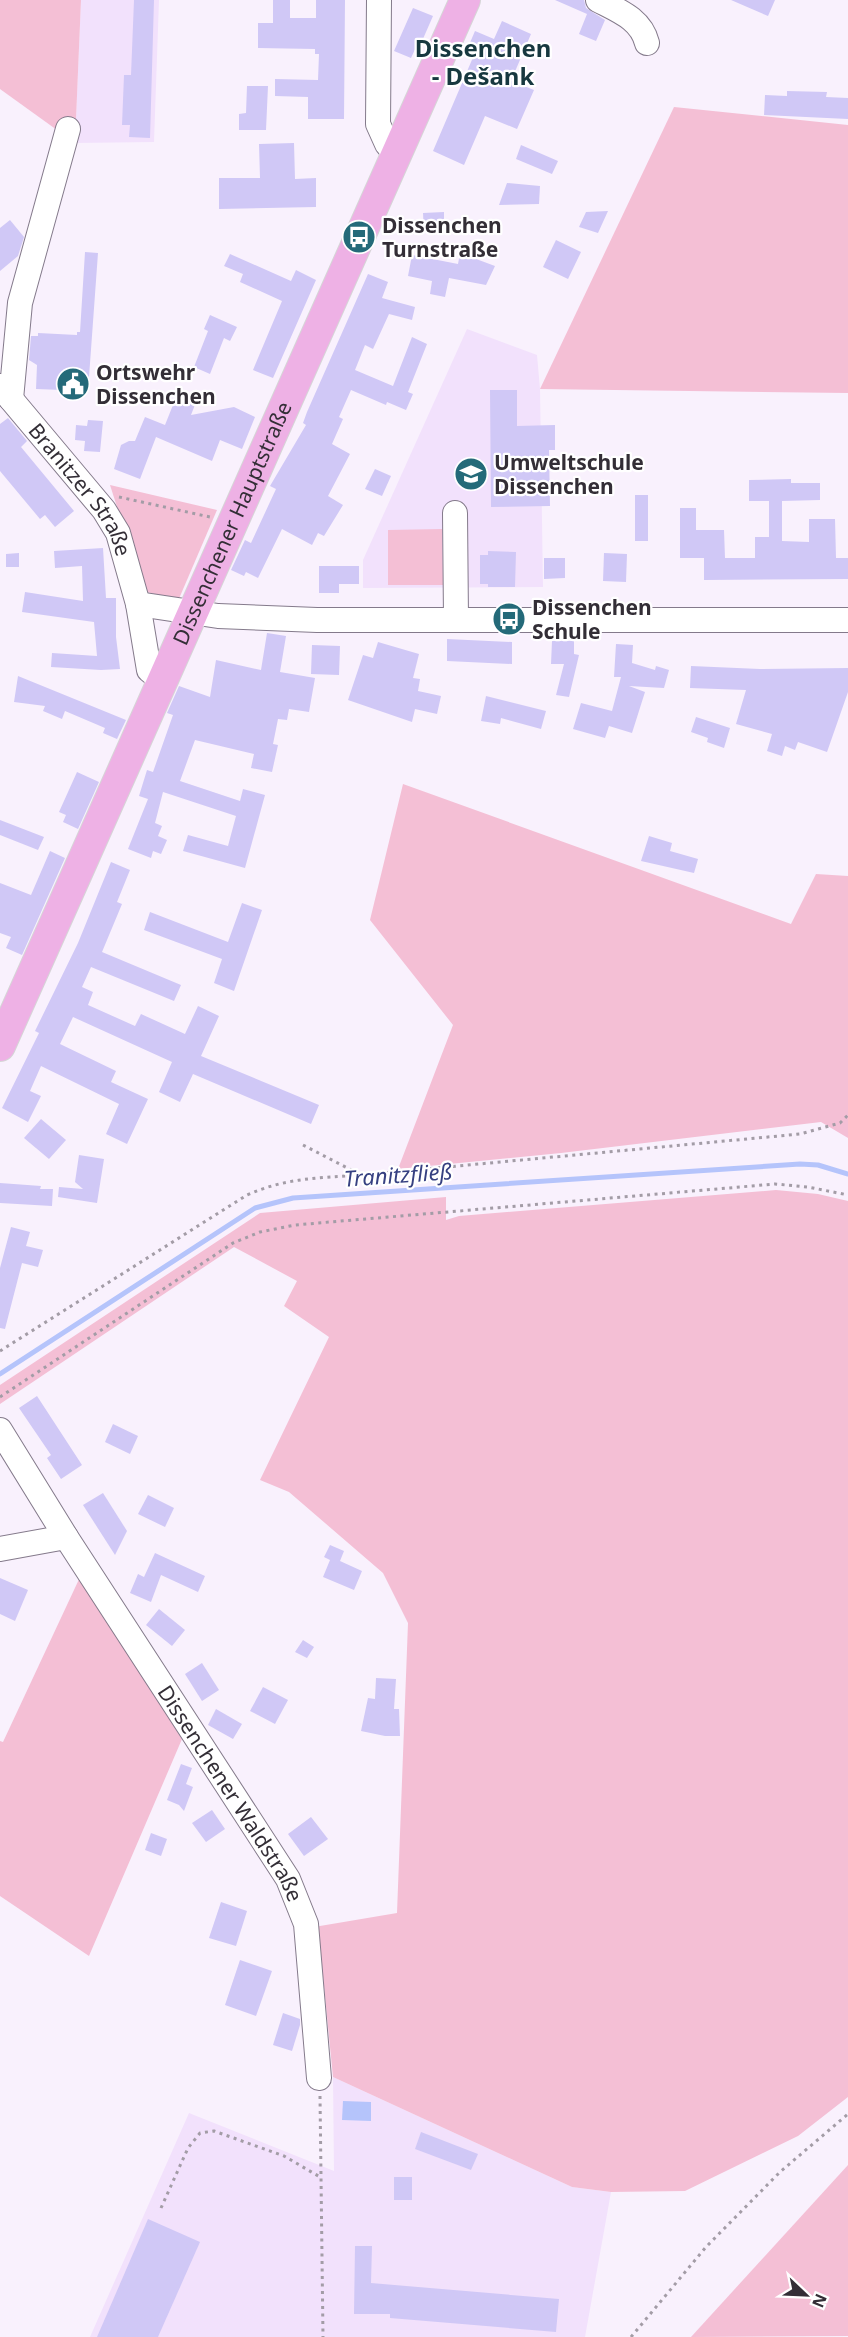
<svg xmlns="http://www.w3.org/2000/svg" width="848" height="2337" viewBox="0 0 848 2337" font-family="'Noto Sans',sans-serif">
	<style>
		.built { fill: #f2e1fc }
		.green { fill: #f4bfd5 }
		.water { fill: #b5c4fb }
		.lines { fill: none; stroke-linecap: round; stroke-linejoin: round }
		.stream { stroke: #b5c4fb; stroke-width: 5 }
		.building { fill: #d0c8f6 }
		.minor-casing { stroke: #847a8b; stroke-width: 26 }
		.major-casing { stroke: #d6d5d7; stroke-width: 32 }
		.path { stroke: #a39ca6; stroke-width: 3; stroke-dasharray: 3 4.5; stroke-linecap: butt }
		.minor { stroke: #fff; stroke-width: 24 }
		.major { stroke: #eeb1e5; stroke-width: 30 }
		.labels { text-anchor: middle; dominant-baseline: central; stroke-width: 4.5; stroke-linejoin: round; paint-order: stroke }
		.poi-label { font-size: 21px; font-weight: bold; fill: #332e36; stroke: #fff; text-anchor: start }
		.street-label { font-size: 21px; fill: #332e36; stroke: #fff }
		.water-label { font-size: 22px; font-style: italic; fill: #364081; stroke: #fff }
		.quarter-label { font-size: 24px; font-weight: bold; fill: #17383f; stroke: #fff }
	</style>
	<rect width="100%" height="100%" fill="#f9f1fd"/>
	<g class="built">
		<path d="M81,0h78l-5,142 -79,1z"/>
		<path d="M467,329l70,26 3,34 3,198 -180,1v-28z"/>
		<path d="M333,2077l239,110 39,5 -26,145h-495l99,-224 145,58z"/>
	</g>
	<g class="green">
		<path d="M0,0h81l-6,143 -75,-54z"/>
		<path d="M674,107l174,18v268l-308,-4z"/>
		<path d="M110,485l107,25 -39,91 -34,-10z"/>
		<path d="M442,529l1,56h-55v-55z"/>
		<path d="M403,784l388,140 25,-50 32,2v262l-27,-16 -260,31 -163,16 55,-144 -83,-105z"/>
		<path d="M776,1190l42,4 30,7v896l-50,39 -113,55 -74,1 -39,-5 -239,-110 -11,-111 -8,-39 83,-14 11,-290 -25,-50 -94,-81 -29,-12 69,-143 -45,-31 13,-25 -63,-34 -234,157v-19l260,-172 186,-16v23l13,-4z"/>
		<path d="M81,1575l101,164 -93,217 -89,-60v-155l3,1z"/>
		<path d="M848,2165v171l-157,1z"/>
	</g>
	<path class="water" d="M343,2101l28,1v19l-29,-1z"/>
	<g class="lines">
		<path class="stream" d="M0,1374l255,-166 38,-10 507,-34 18,1 30,9"/>
	</g>
	<g class="building">
		<path d="M134,0h20l-4,138 -21,-1 1,-12h-8l2,-50h7z"/>
		<path d="M273,0h17v18h26v-18h29l-1,119h-36v-22l-33,-1v-17l43,1 1,-26h-4v-5l-57,-1v-25h15z"/>
		<path d="M555,0h29l2,8 19,12 -9,21 -17,-7 8,-20z"/>
		<path d="M731,0h44l-7,16z"/>
		<path d="M413,8l20,8 -14,32 -3,-1 -5,11 -17,-7z"/>
		<path d="M502,21l29,13 -20,47 23,9 -17,39 -32,-13 -21,49 -31,-14 44,-103 -8,-3 6,-14 19,8z"/>
		<path d="M247,86h21l-2,44h-27v-16l7,-1z"/>
		<path d="M787,91l40,1 -1,5 22,1v21l-84,-4 1,-20 22,1z"/>
		<path d="M294,143l1,36 21,-1v29l-97,2v-31h41l-1,-34z"/>
		<path d="M521,145l37,16 -6,13 -36,-15z"/>
		<path d="M507,183l33,3 -1,18 -40,1z"/>
		<path d="M608,211l-10,22 -19,-6 7,-15z"/>
		<path d="M444,212v20h-20l-1,-19z"/>
		<path d="M10,220l14,17 -6,19 -18,15v-43z"/>
		<path d="M556,240l25,12 -13,27 -25,-12z"/>
		<path d="M85,252l13,1 -10,138 -52,-2 1,-24 -8,-5 2,-24h7v-3l39,2v-3h3z"/>
		<path d="M460,253l35,13 -9,19 -37,-7 -4,19 -15,-3 2,-13 -24,-5 4,-21 46,9z"/>
		<path d="M230,254l61,27 5,-11 20,10 -43,98 -20,-8 29,-69 -42,-19 3,-8 -19,-8z"/>
		<path d="M368,274l20,8 -6,16 33,9 -3,13 -23,-6 -16,35 -8,-4 -10,25 38,16 19,-49 15,7 -19,48 5,2 -7,16 -19,-8 -1,3 -35,-15 -12,27 4,2 -11,25 18,10 -22,42 15,9 -19,31 -6,-3 -6,12 -30,-16 -24,49 -12,-6 -2,4 -13,-6 14,-30 6,3 25,-54 -6,-3 36,-61 -3,-2 4,-11z"/>
		<path d="M210,315l27,12 -7,14 -6,-3 -14,36 -16,-7 14,-36 -4,-2z"/>
		<path d="M179,390l19,7 -7,18 43,-8 21,10 -13,32 -22,-9 -8,21 -56,-24 -16,42 -26,-10 7,-24 8,-4h6l10,-24 20,8z"/>
		<path d="M490,390h27v36l38,-1v25h-6l1,56 -59,1z"/>
		<path d="M8,418l19,23 -6,6 53,64 -19,16 -10,-12 -5,4 -40,-48v-47z"/>
		<path d="M88,420l15,1 -3,31 -16,-1 1,-10 -10,-1 1,-15 11,1z"/>
		<path d="M375,469l16,7 -9,20 -17,-7z"/>
		<path d="M791,479v4h29v17l-38,1v40l27,1v-23h26l1,39h12v21l-144,1v-22h-24v-50h16v22h28l1,28h30v-21h14v-36h-20v-21z"/>
		<rect x="635" y="495" width="13" height="46"/>
		<path d="M103,548l3,50h10v39l4,32 -19,1 -50,-3 1,-14 45,3 -3,-34 -72,-10 3,-20 58,9 -1,-35 -27,2 -1,-17z"/>
		<path d="M488,551l28,1 -1,35h-27v-3h-8v-29h8z"/>
		<path d="M19,553v14h-13v-13z"/>
		<path d="M604,553l23,1 -1,28 -23,-1z"/>
		<path d="M544,558h21v20l-21,1z"/>
		<path d="M319,566h40v18h-20v9h-20z"/>
		<path d="M267,633l19,3 -6,36 35,6 -6,34 -20,-3 -2,11 -9,-1 -5,25 5,1 -6,27 -21,-4 3,-14 -59,-14 -15,41 60,20 3,-12 22,6 -20,73 -62,-17 5,-16 40,11 8,-30 -73,-24 -8,31 7,3 -4,10 9,4 -6,14 -8,-3 -2,7 -23,-9 20,-50 -9,-3 8,-26 6,2 20,-57 -6,-2 12,-27 31,11 6,-37 45,10z"/>
		<path d="M447,639l65,3v22l-65,-3z"/>
		<path d="M552,641h22v13l5,1 -10,42 -13,-2 8,-31h-13z"/>
		<path d="M378,642l41,12 -6,24 7,1 -2,12 23,5 -4,18 -22,-5 -3,13 -64,-22 15,-45 10,3z"/>
		<path d="M616,644l17,1 -1,18 23,7 1,-4 13,4 -5,18 -35,-2 16,6 -13,41 -23,-7 -4,12 -32,-9 8,-26 31,8 9,-34h-7z"/>
		<path d="M312,645l28,1 -1,29 -28,-1z"/>
		<path d="M691,666l69,3 88,-1v24l-21,60 -29,-10 -3,8 -10,-4 -3,10 -15,-5 5,-17 -36,-10 10,-34 -56,-2z"/>
		<path d="M18,676l108,44 -9,19 -14,-6 2,-5 -40,-17 -3,8 -19,-8 2,-5 -31,-4z"/>
		<path d="M486,696l60,15 -5,18 -40,-11 -1,6 -19,-3z"/>
		<path d="M696,717l34,11 -6,20 -17,-6 1,-4 -17,-6z"/>
		<path d="M77,772l22,10 -21,47 -15,-7 3,-7 -7,-3z"/>
		<path d="M0,820l44,17 -6,13 -38,-15z"/>
		<path d="M649,836l23,7 -2,8 28,8 -4,14 -53,-12z"/>
		<path d="M50,851l15,7 -43,97 -16,-7 5,-11 -11,-4v-50l31,12z"/>
		<path d="M111,862l19,8 -13,32 5,2 -20,48 79,33 -7,16 -83,-34 -9,20 11,5 -5,13 47,21 6,-12 44,20 13,-28 21,10 -18,40 118,49 -8,19 -118,-50 -13,28 -21,-10 13,-30 -99,-45 -13,27 56,27 -5,11 37,17 -21,45 -21,-10 13,-30 -78,-38 -11,25 11,5 -13,26 -26,-14 37,-75 -4,-2 43,-88z"/>
		<path d="M242,903l20,7 -28,81 -20,-8 8,-24 -78,-29 6,-18 78,30z"/>
		<path d="M41,1119l25,21 -17,19 -25,-21z"/>
		<path d="M79,1155l25,4 -7,44 -39,-6 1,-10 24,2 -8,-7z"/>
		<path d="M0,1183l41,3 -1,3h13l-1,17 -52,-3z"/>
		<path d="M11,1227l19,5 -4,14 17,4 -5,17 -16,-4 -17,66 -5,-1v-60z"/>
		<path d="M37,1396l45,69 -21,14 -14,-21 4,-3 -32,-47z"/>
		<path d="M113,1424l25,12 -8,18 -25,-12z"/>
		<path d="M103,1493l24,38 -12,24 -32,-50z"/>
		<path d="M148,1495l26,13 -9,19 -27,-13z"/>
		<path d="M330,1545l14,6 -4,10 22,10 -8,19 -31,-13 7,-17 -6,-3z"/>
		<path d="M155,1553l50,23 -7,16 -37,-17 -10,27 -21,-9 8,-19 6,3z"/>
		<path d="M0,1578l28,12 -13,31 -15,-7z"/>
		<path d="M159,1609l26,21 -13,16 -26,-21z"/>
		<path d="M303,1640l11,7 -7,11 -12,-6z"/>
		<path d="M202,1663l17,27 -17,11 -17,-27z"/>
		<path d="M376,1678l20,1 -2,30h5l1,27h-15l-24,-5 7,-33 7,1z"/>
		<path d="M263,1687l25,13 -13,24 -25,-13z"/>
		<path d="M216,1709l26,15 -9,15 -25,-14z"/>
		<path d="M181,1764l11,4 -6,16 7,3 -9,24 -5,-6 -12,-5z"/>
		<path d="M212,1810l13,19 -19,13 -14,-19z"/>
		<path d="M311,1817l17,22 -24,17 -16,-22z"/>
		<path d="M151,1833l16,6 -6,17 -16,-6z"/>
		<path d="M221,1902l26,9 -11,35 -27,-8z"/>
		<path d="M240,1960l32,11 -16,45 -31,-11z"/>
		<path d="M283,2013l17,6v6l-8,26 -19,-6z"/>
		<path d="M421,2132l57,22 -7,16 -56,-21z"/>
		<rect x="394" y="2177" width="18" height="23"/>
		<path d="M148,2219l52,23 -42,95h-61z"/>
		<path d="M355,2246h17l-1,37 188,16 -3,33 -166,-14v-4h-36z"/>
	</g>
	<g class="lines">
		<defs>
			<g id="minor">
				<path d="M379,0l-1,124 9,20 9,11"/>
				<path d="M598,0c21,11 43,19 49,43"/>
				<path id="s1" d="M0,386l104,124 14,23 20,71 11,66 6,5 11,3"/>
				<path d="M11,399l9,-96 48,-174"/>
				<path d="M455,513l1,106"/>
				<path d="M138,604l80,12 99,4h531"/>
				<path d="M0,1430l66,107"/>
				<path id="s2" d="M0,1549l66,-12 222,342 18,45 13,154"/>
			</g>
			<g id="major">
				<path id="s3" d="M0,1046c156,-348 307,-698 465,-1046"/>
			</g>
		</defs>
		<use href="#minor" class="minor-casing"/>
		<use href="#major" class="major-casing"/>
		<g class="path">
			<path d="M119,497l91,20"/>
			<path d="M303,1145l58,30 439,-41 40,-11 8,-8"/>
			<path d="M0,1351l247,-156c38,-17 71,-17 112,-20"/>
			<path d="M0,1397l233,-154 27,-11 35,-7 480,-41 33,3 40,8"/>
			<path d="M320,2096l3,241"/>
			<path d="M161,2208l27,-60 12,-15 14,-2 70,25 36,21"/>
			<path d="M631,2337l75,-90 74,-75 68,-58"/>
		</g>
		<use href="#minor" class="minor"/>
		<use href="#major" class="major"/>
	</g>
	<defs>
		<symbol id="bus-disc" viewBox="-11 -11 22 22"><circle r="9.5" fill="#246a79" stroke="#fff"/><path d="M-5-6H5V4H4V6H2V4H-2V6H-4V4H-5ZM-3.5-4V0h7V-4ZM-3.5 1.2v1.5H-2V1.2ZM2 1.2v1.5H3.5V1.2Z" fill="#fff"/></symbol>
		<symbol id="civic-disc" viewBox="-11 -11 22 22"><circle r="9.5" fill="#246a79" stroke="#fff"/><path d="M-.6-6.5H3V-4.5H.6V-3L4-1V1h2V6H-6V1h2V-1L-.6-3ZM-1.2 2.5V6h2.4V2.5Z" fill="#fff"/></symbol>
		<symbol id="school-disc" viewBox="-11 -11 22 22"><circle r="9.5" fill="#246a79" stroke="#fff"/><path d="M0-5L7-2L0 1L-7-2ZM-4 1L0 2.5L4 1V4Q0 6-4 4Z" fill="#fff"/></symbol>
	</defs>
	<g fill-rule="evenodd">
		<use href="#bus-disc" x="340" y="218" width="38" height="38"/>
		<use href="#civic-disc" x="54" y="365" width="38" height="38"/>
		<use href="#school-disc" x="452" y="455" width="38" height="38"/>
		<use href="#bus-disc" x="490" y="600" width="38" height="38"/>
	</g>
	<g class="labels">
		<g class="poi-label">
			<text x="382" y="225">Dissenchen<tspan x="382" dy="24">Turnstraße</tspan></text>
			<text x="96" y="372">Ortswehr<tspan x="96" dy="24">Dissenchen</tspan></text>
			<text x="494" y="462">Umweltschule<tspan x="494" dy="24">Dissenchen</tspan></text>
			<text x="532" y="607">Dissenchen<tspan x="532" dy="24">Schule</tspan></text>
		</g>
		<g class="street-label">
			<text stroke="none"><textPath href="#s1" startOffset="132">Branitzer Straße</textPath></text>
			<text stroke="none"><textPath href="#s3" startOffset="572">Dissenchener Hauptstraße</textPath></text>
			<text stroke="none"><textPath href="#s2" startOffset="372">Dissenchener Waldstraße</textPath></text>
		</g>
		<g class="water-label">
			<text transform="translate(398 1174) rotate(-4)">Tranitzfließ</text>
		</g>
		<g class="quarter-label">
			<text x="483" y="47">Dissenchen<tspan x="483" dy="28">- Dešank</tspan></text>
		</g>
	</g>
	<g transform="translate(806 2295) rotate(113)" stroke="#ffffff" stroke-width="4.5" paint-order="stroke">
	<path d="M0-4.5L10 22L0 15L-10 22Z" fill="#332e36"/>
	<text y="-9" font-size="16" font-weight="bold" text-anchor="middle" fill="#332e36">N</text>
	</g>
</svg>
